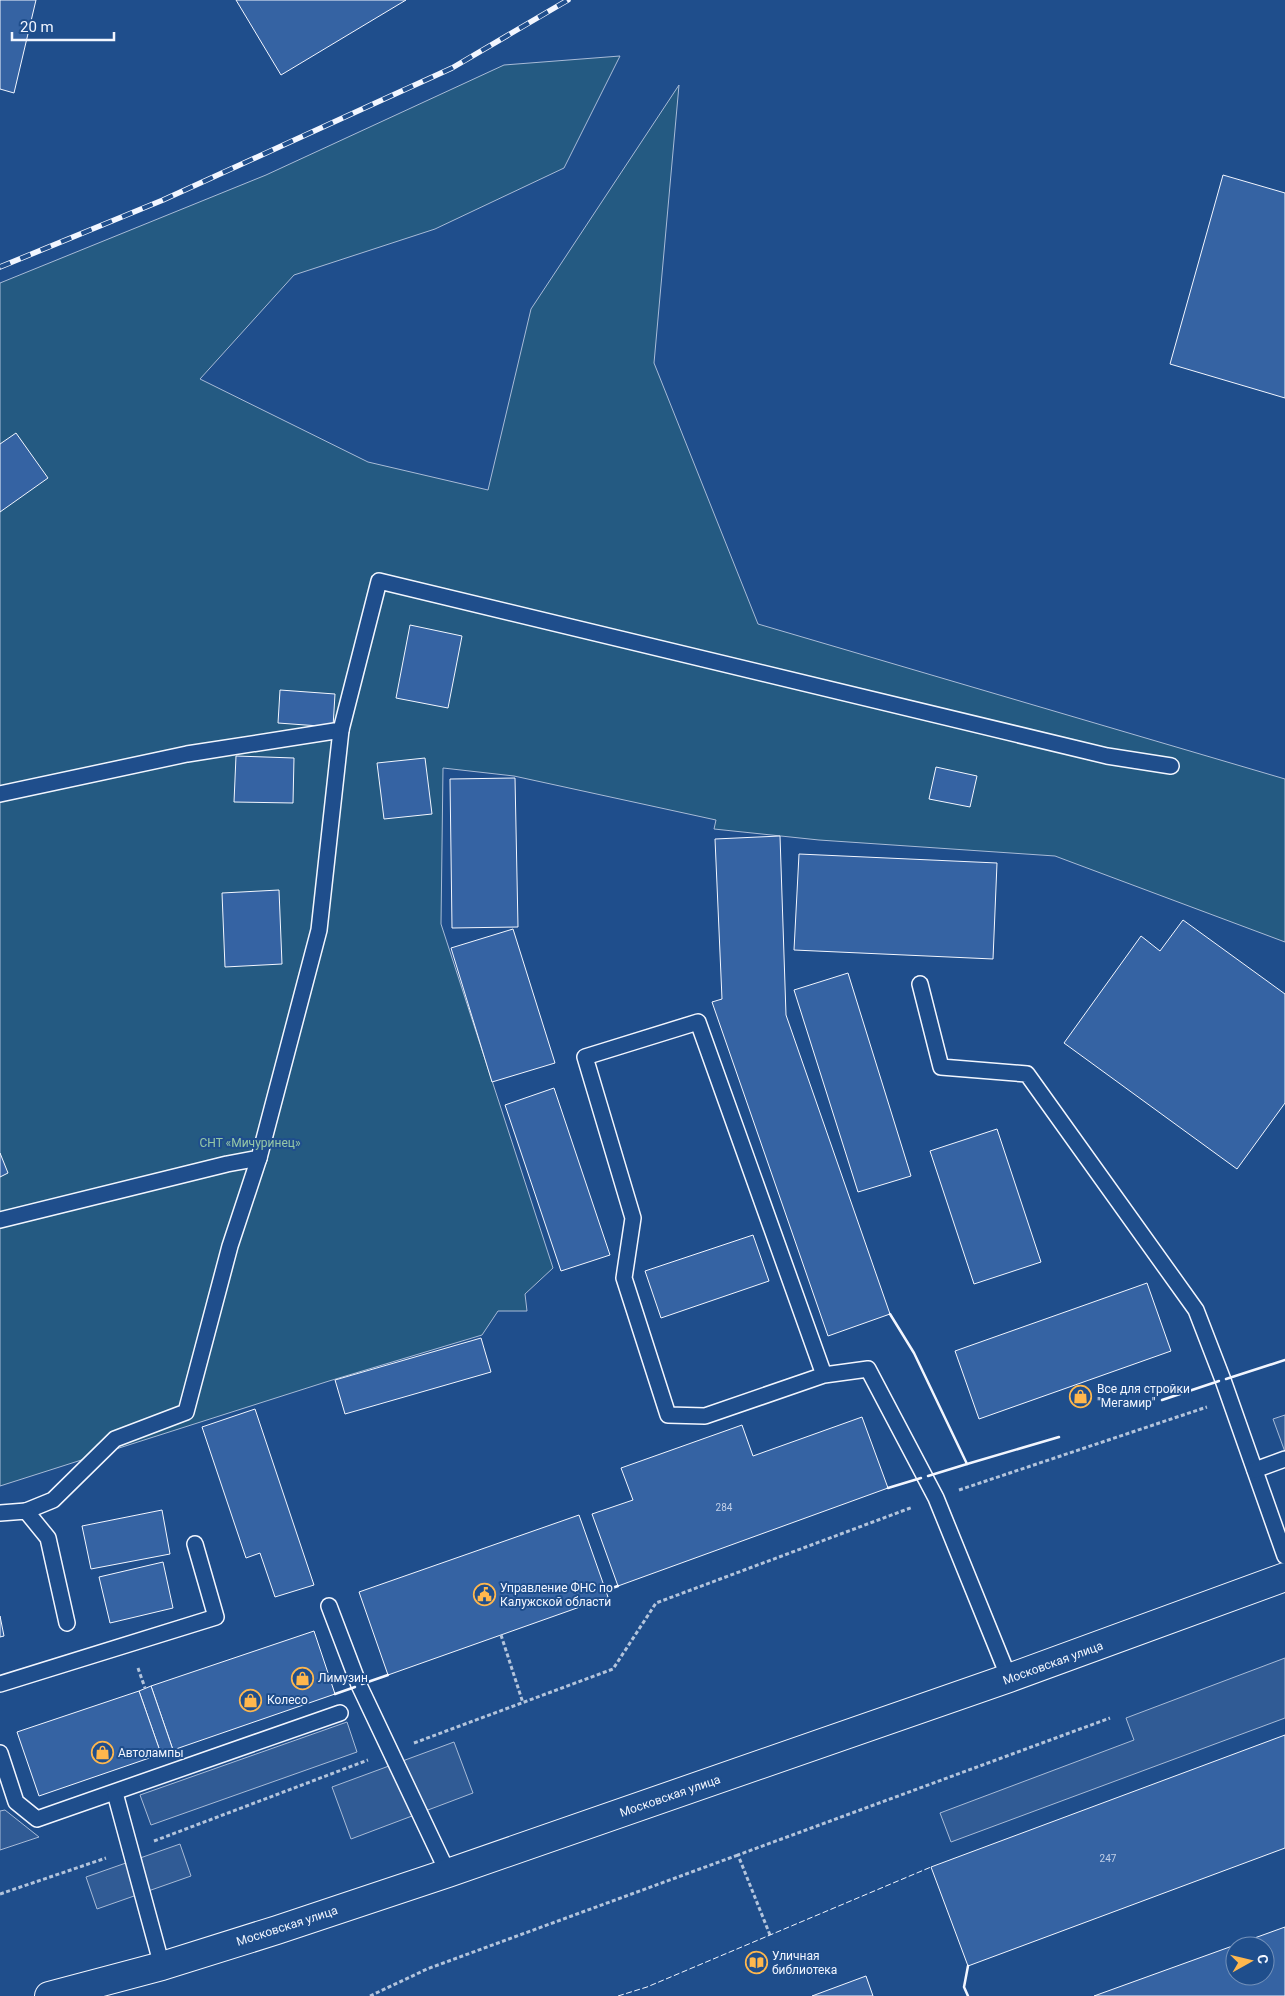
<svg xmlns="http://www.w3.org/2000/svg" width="1285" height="1996" viewBox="0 0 1285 1996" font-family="Roboto,sans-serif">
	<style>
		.green { fill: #245a82; stroke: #a8bbd7 }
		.parking { fill: #305b95; stroke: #a8bbd7 }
		.building { fill: #3563a3; stroke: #f2f6ff; fill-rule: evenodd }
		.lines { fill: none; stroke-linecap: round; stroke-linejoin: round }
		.lane-casing { stroke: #f2f6ff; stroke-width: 18 }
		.primary-casing { stroke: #f2f6ff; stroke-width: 30 }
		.path { stroke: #b3c4dc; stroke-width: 3; stroke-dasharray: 4 2.5; stroke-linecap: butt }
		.lane { stroke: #1f4e8c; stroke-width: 15 }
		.primary { stroke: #1f4e8c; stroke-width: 28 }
		.rail-casing { stroke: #f2f6ff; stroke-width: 5.5 }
		.rail { stroke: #1f4e8c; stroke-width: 4; stroke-dasharray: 11; stroke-linecap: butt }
		.fence { stroke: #f2f6ff; stroke-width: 1; stroke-dasharray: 6 2.5; stroke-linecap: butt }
		.wall { stroke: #f2f6ff; stroke-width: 2.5 }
		.labels { text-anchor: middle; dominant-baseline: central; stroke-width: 4; stroke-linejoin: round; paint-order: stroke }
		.number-label { font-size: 10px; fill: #c3d1e8 }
		.park-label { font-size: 12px; fill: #97c8a6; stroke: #1f4e8c }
		.poi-label { font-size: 12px; fill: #f2f6ff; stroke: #1f4e8c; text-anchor: start }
		.street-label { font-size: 12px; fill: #f2f6ff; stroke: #1f4e8c }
	</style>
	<rect width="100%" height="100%" fill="#1f4e8c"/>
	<path class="green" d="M620,56l-56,112 -129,61 -141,46 -94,104 168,83 120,28 43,-181 148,-224 -25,278 104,261 527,155v163l-230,-86 -236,-16 -105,-11 2,-9 -202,-44 -71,-8 -2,156 112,344 -28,26 2,17h-29l-16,24 -153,46 -329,105v-1203l266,-108 238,-110z"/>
	<g class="parking">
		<path d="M1285,1415v37l-12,-33z"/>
		<path d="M1285,1658v60l-334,124 -11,-29 194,-73 -8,-22z"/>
		<path d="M347,1722l10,30 -206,73 -11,-30z"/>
		<path d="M454,1742l19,51 -122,46 -19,-52z"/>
		<path d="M5,1810l34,27 -39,13v-39z"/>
		<path d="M180,1844l11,32 -94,33 -11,-32z"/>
	</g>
	<g class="building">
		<path d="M0,0h36l-22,93 -14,-4z"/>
		<path d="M236,0h170l-125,75z"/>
		<path d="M1223,175l62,18v205l-115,-34z"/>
		<path d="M16,433l32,45 -48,34v-68z"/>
		<path d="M410,625l52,11 -14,72 -52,-10z"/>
		<path d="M280,690l55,4 -2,33 -55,-4z"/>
		<path d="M236,756l58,2 -1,45 -59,-1z"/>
		<path d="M425,758l7,56 -48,5 -7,-56z"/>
		<path d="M936,767l41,9 -7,31 -41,-8z"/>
		<path d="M515,778l3,149 -66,1 -2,-149z"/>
		<path d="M780,836l6,179 104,299 -62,22 -116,-334 10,-3 -7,-160z"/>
		<path d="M799,854l198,9 -4,96 -199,-9z"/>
		<path d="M279,890l3,74 -57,3 -3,-74z"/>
		<path d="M1183,920l102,74v109l-48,66 -173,-126 77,-107 19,15z"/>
		<path d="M513,929l42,134 -63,19 -41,-134z"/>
		<path d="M848,973l63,203 -53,16 -64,-202z"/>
		<path d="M554,1088l56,167 -49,16 -56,-166z"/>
		<path d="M997,1129l44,133 -67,22 -44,-133z"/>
		<path d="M0,1153l8,20 -8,4z"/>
		<path d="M753,1235l16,46 -108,37 -16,-47z"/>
		<path d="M1147,1283l24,68 -192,68 -24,-68z"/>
		<path d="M481,1338l10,34 -146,42 -10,-34z"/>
		<path d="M255,1409l59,176 -39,12 -15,-44 -14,5 -44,-131z"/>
		<path d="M862,1417l26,71 -270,98 -26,-72 41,-14 -12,-32 121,-43 11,31z"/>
		<path d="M162,1510l8,44 -79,15 -9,-43z"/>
		<path d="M579,1515l29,82 -220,78 -29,-83z"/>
		<path d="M163,1562l10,46 -63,15 -11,-46z"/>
		<path d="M0,1616l4,20 -4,1z"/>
		<path d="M314,1631l21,63 -162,56 -22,-64z"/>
		<path d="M151,1686l22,64 -12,4 -22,-63z"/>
		<path d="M139,1691l22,63 -122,42 -22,-64z"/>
		<path d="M1285,1735v113l-317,118 -37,-99z"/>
		<path d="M1285,1927v69h-191zM1235,1946h30v30h-30z"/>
		<path d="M866,1976l7,20h-61z"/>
	</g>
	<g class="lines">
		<defs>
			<g id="lane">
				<path d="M0,794l187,-40 154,-24 38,-149 728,175 64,10"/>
				<path d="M920,984l21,83 86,7 169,236 27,70 62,176"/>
				<path d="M0,1220l227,-56 32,-6 60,-228 22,-200"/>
				<path d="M824,1375l-126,-353 -113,35 48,161 -9,60 44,137 37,1 119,-41 44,-6 68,129 73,180"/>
				<path d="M1255,1470l30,-11"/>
				<path d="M26,1511l27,-11 62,-61 71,-27 44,-166 29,-88"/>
				<path d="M0,1513l26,-2 22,27 19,85"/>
				<path d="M329,1606l30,79 89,188"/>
				<path d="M0,1684l216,-67 -21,-73"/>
				<path d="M0,1753l16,49 21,17 303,-106"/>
				<path d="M115,1793l47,173"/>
			</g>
			<path id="primary" d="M49,1996l113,-30 115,-36 171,-57 561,-195 276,-101"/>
		</defs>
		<use href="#lane" class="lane-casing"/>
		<use href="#primary" class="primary-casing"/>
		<g class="path">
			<path d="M959,1490l248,-83"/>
			<path d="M501,1635l22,68"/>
			<path d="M138,1668l7,20"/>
			<path d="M414,1743l199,-74 43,-66 257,-96"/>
			<path d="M154,1841l214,-81"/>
			<path d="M0,1894l106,-36"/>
			<path d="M770,1935l-32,-80 372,-137"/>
			<path d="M370,1996l57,-27 311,-114"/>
		</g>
		<use href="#lane" class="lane"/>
		<use href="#primary" class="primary"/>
		<defs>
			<path id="rail" d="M0,267l163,-67 289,-132 116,-68"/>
		</defs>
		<use href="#rail" class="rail-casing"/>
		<use href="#rail" class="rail"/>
		<path class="fence" d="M618,1996l29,-9 284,-120"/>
		<g class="wall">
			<path d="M890,1314l24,39 53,111 -39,12"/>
			<path d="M1226,1379l59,-19"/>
			<path d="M1162,1400l57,-19"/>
			<path d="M967,1464l92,-27"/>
			<path d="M888,1488l33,-10"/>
			<path d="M606,1590l12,-4"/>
			<path d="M362,1684l26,-9"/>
			<path d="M335,1694l20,-7"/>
			<path d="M968,1996l-4,-9 4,-21"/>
		</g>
	</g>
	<defs>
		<symbol id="shop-ring" viewBox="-11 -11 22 22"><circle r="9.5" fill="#1f4e8c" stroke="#ffb74d" stroke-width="1.5"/><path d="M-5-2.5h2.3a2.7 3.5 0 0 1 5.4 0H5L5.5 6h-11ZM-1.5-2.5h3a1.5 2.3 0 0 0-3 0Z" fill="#ffb74d"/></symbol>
		<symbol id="civic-ring" viewBox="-11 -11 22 22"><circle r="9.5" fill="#1f4e8c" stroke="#ffb74d" stroke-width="1.5"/><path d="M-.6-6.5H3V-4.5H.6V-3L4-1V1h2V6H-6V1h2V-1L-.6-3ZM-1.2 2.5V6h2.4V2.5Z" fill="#ffb74d"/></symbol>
		<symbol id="library-ring" viewBox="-11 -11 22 22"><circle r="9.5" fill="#1f4e8c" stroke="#ffb74d" stroke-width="1.5"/><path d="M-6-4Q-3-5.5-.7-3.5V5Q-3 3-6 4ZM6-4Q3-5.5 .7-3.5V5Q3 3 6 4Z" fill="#ffb74d"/></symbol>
	</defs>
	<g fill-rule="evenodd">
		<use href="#shop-ring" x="1068" y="1384" width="25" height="25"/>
		<use href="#civic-ring" x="472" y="1582" width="25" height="25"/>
		<use href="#shop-ring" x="290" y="1666" width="25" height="25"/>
		<use href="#shop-ring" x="238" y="1688" width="25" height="25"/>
		<use href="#shop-ring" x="90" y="1740" width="25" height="25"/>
		<use href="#library-ring" x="744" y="1950" width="25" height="25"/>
	</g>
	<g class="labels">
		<g class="number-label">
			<text x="724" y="1507">284</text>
			<text x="1108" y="1858">247</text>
		</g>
		<g class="park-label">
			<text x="250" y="1143">СНТ «Мичуринец»</text>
		</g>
		<g class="poi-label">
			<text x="1097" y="1389">Все для стройки<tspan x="1097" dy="14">"Мегамир"</tspan></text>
			<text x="500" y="1588">Управление ФНС по<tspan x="500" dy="14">Калужской области</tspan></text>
			<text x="318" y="1678">Лимузин</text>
			<text x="267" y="1700">Колесо</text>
			<text x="118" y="1753">Автолампы</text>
			<text x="772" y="1956">Уличная<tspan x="772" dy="14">библиотека</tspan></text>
		</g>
		<g class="street-label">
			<text transform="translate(1053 1663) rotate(-20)">Московская улица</text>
			<text transform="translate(670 1796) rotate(-19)">Московская улица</text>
			<text transform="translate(287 1926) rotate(-18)">Московская улица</text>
		</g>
	</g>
	<g transform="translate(1250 1961) rotate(82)"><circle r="24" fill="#1f4e8c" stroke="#7391ba"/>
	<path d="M0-4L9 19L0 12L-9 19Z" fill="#ffb74d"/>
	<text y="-8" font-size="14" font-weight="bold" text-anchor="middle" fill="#f2f6ff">С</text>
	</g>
	<path d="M12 32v8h102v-8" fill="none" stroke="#f2f6ff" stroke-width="2.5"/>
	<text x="20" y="32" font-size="15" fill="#f2f6ff" stroke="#1f4e8c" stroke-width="4" paint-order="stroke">20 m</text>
</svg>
